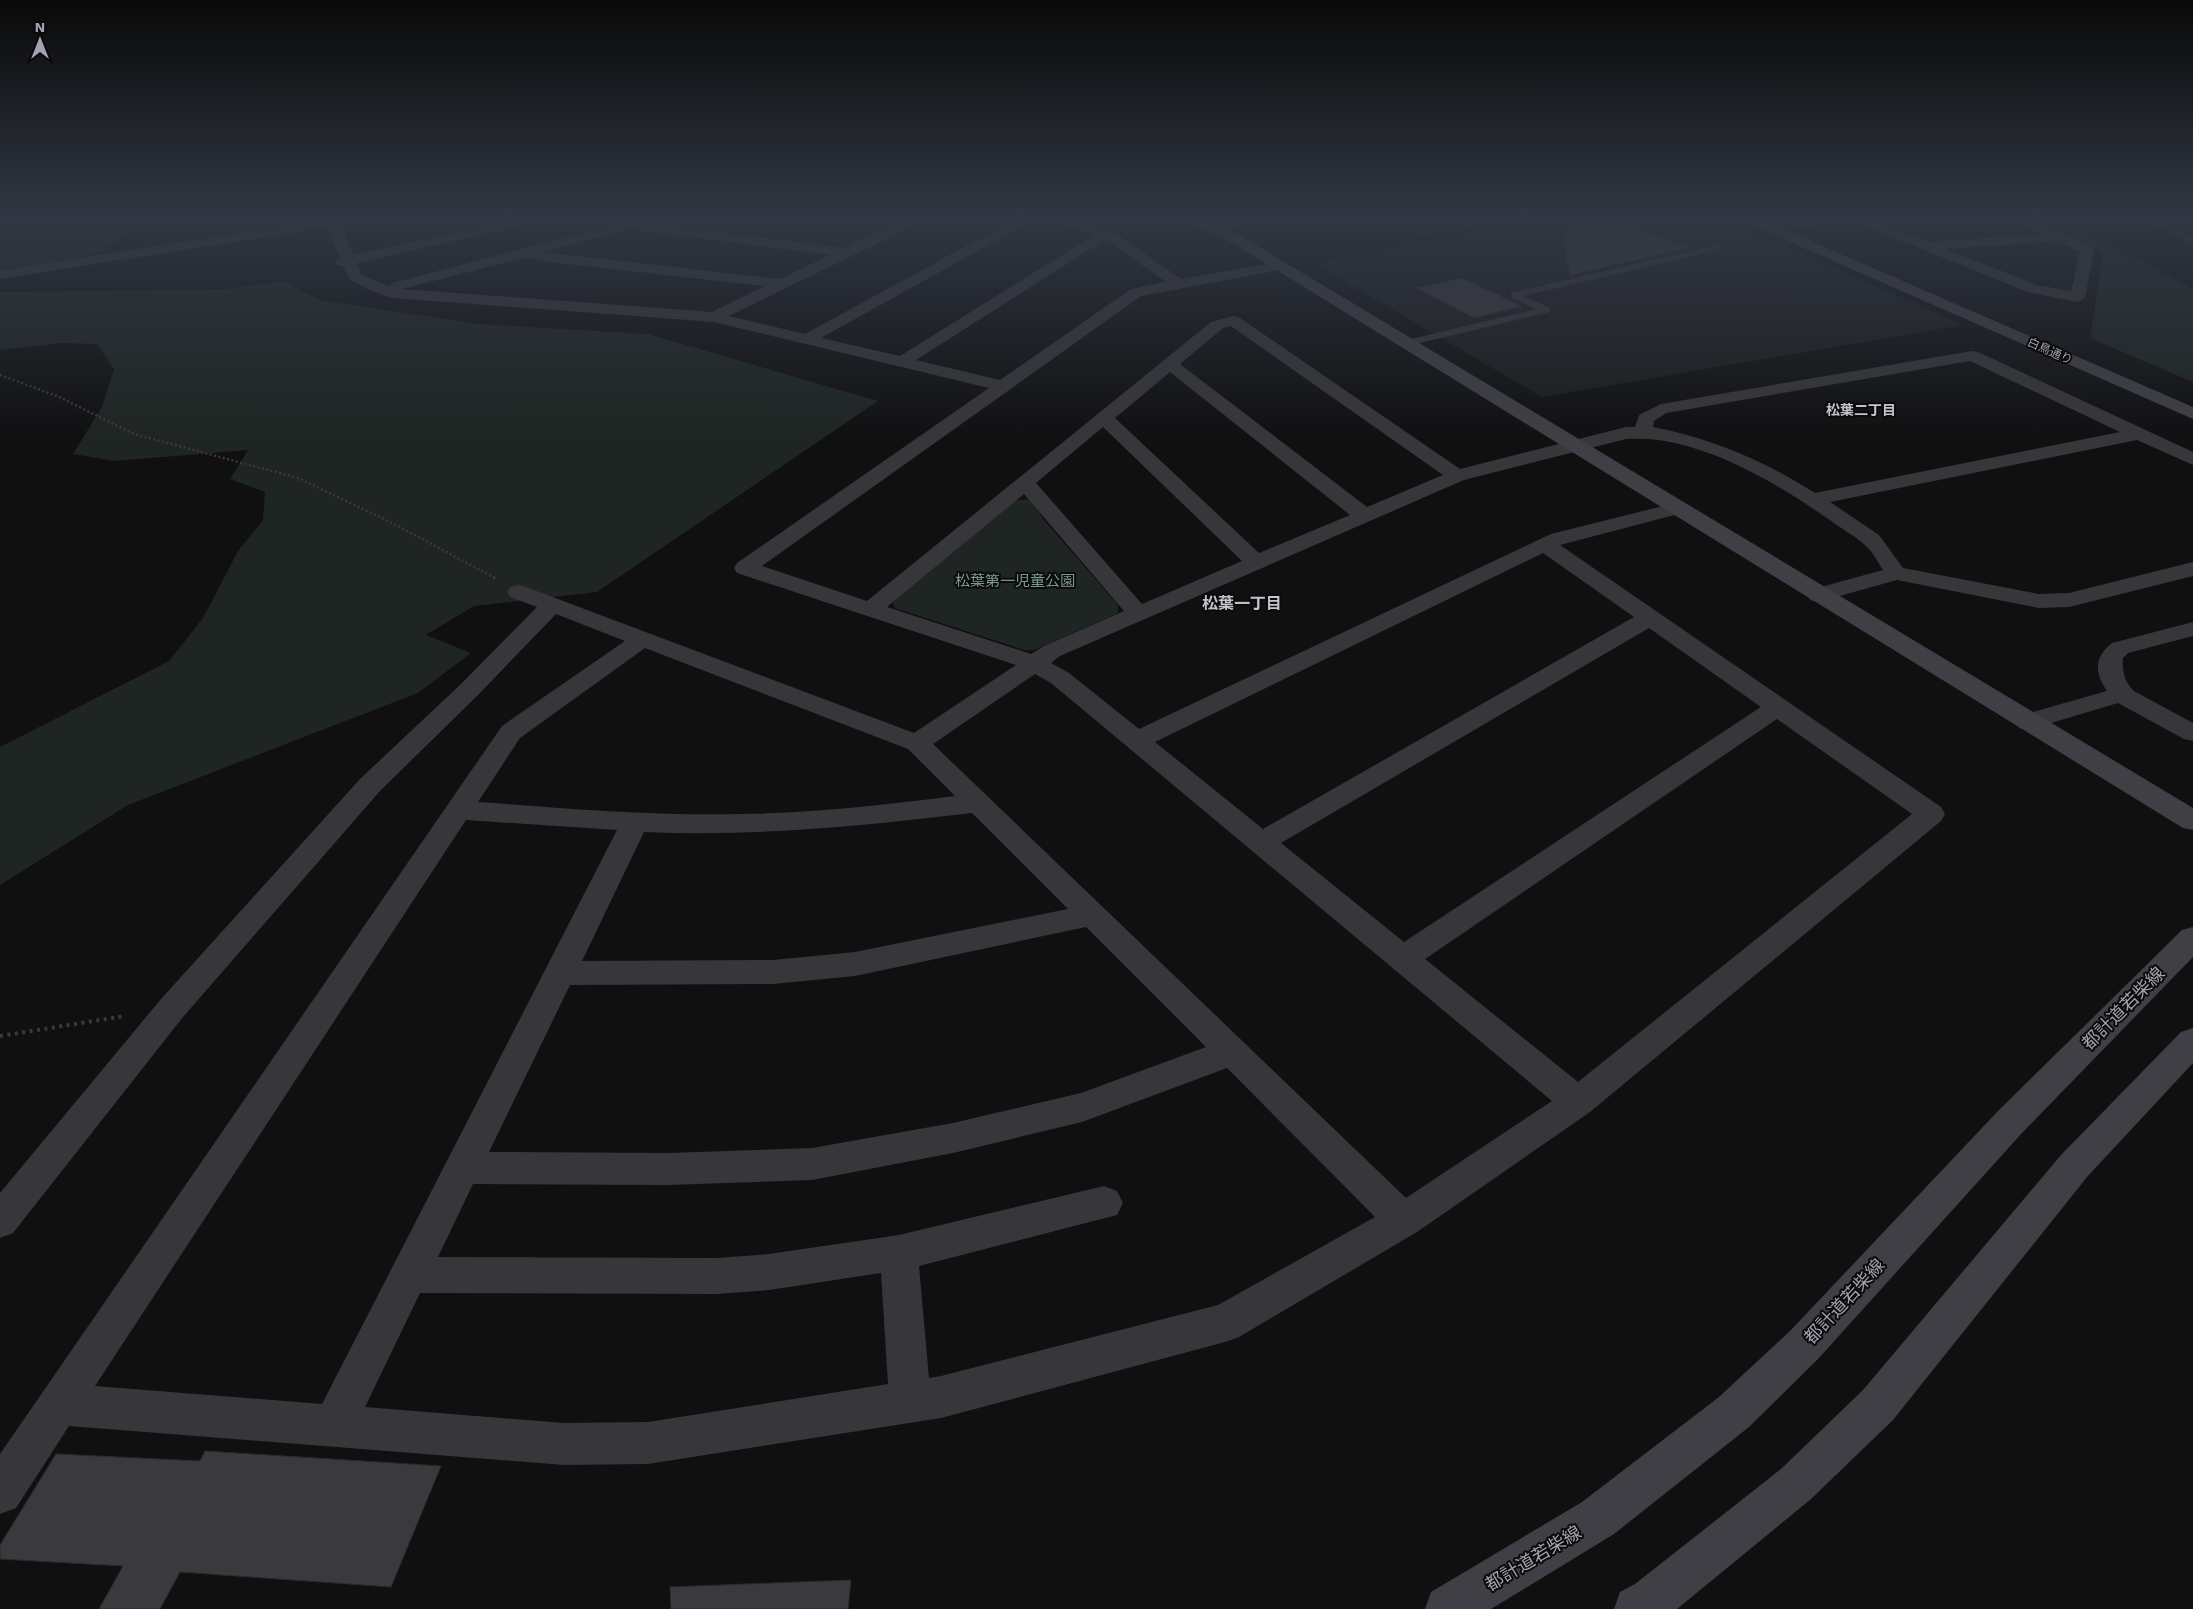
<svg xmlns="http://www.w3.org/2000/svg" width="2193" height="1609" viewBox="0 0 2193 1609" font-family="'Work Sans','Noto Sans JP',sans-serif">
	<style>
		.built { fill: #1c1c1e }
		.green { fill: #1e2522 }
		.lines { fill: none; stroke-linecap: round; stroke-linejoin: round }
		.stream { stroke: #2c2e3a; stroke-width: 5.5 }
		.building { fill: #3a3a3e; stroke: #2b2a2d }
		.path-far2 { stroke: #3a393e; stroke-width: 2.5; stroke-dasharray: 2 2.5; stroke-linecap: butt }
		.path-far1 { stroke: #3a393e; stroke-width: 3; stroke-dasharray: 2.5 3; stroke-linecap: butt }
		.path { stroke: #3a393e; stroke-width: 4; stroke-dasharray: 3 4.5; stroke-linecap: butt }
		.lane { fill: #37363a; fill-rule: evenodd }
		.street { fill: #37363a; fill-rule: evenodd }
		.secondary { fill: #403f45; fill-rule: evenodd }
		.labels { text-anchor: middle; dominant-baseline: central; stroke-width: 4; stroke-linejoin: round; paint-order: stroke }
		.far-street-label { font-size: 12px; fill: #a3a2b1; stroke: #0b0b0c }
		.far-neighbourhood-label { font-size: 14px; font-weight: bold; fill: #c4c2cd; stroke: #0b0b0c }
		.park-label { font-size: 15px; fill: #7a9b89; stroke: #0b0b0c }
		.neighbourhood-label { font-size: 16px; font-weight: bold; fill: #c4c2cd; stroke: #0b0b0c }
		.near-street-label { font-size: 18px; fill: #a3a2b1; stroke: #0b0b0c }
	</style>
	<rect width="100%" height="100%" fill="#101011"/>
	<path class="built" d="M1550,216h167l246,109 -421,72 -222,-130 -3,-4z"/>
	<g class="green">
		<path d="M0,216h164l-27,12 -36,23 -20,7 -81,14z"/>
		<path d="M1381,216h148l-104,21z"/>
		<path d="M2027,216h28l138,73v93l-103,-44 13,-86z"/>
		<path d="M283,281l36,19 160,24 169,10 230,67 -281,191 -123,14 -48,29 45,18 -53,40 -290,112 -128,80v-138l169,-86 34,-43 35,-67 25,-31 2,-28 -35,-13 18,-29 -133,11 -42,-7 29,-47 12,-38 -17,-25 -35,-1 -62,7v-58l227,-3z"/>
		<path d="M1030,499l14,21 74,85v8l-84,37h-10l-129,-42 -2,-6 123,-102z"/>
	</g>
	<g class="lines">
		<path class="stream" d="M2140,216l53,24"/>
	</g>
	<g class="building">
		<path d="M1610,218l78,30 -118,27 -9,-47z"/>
		<path d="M1462,278l60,28 -48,12 -58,-30z"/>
		<path d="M205,1451l236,15 -50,121 -211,-15 -20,37h-61l24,-43 -123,-7v-14l56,-91 144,7z"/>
		<path d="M851,1580l-3,29h-177l-1,-22z"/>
	</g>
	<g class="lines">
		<path class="path-far2" d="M0,375l57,21 77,38 164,44 92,44 105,56"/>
		<path class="path-far1" d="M493,577l3,2"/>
		<path class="path" d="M0,1036l125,-20"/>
		<path class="lane" d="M1716,245l3,1v4l-196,46 27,12v4l-143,34 -5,-3 1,-2 133,-32 -25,-12v-4z"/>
		<g class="street">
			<path d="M345,216h28l-2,3 -30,5 12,31 177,-39h23l-7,4 -189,43 4,11 29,13 2,-4 226,-59 -10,-5 -1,-3h15l11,5 211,27 47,-22 -42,-6 -5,-1 -1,-3h31l30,4 8,-4h16l-1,3 -198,97 76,18 216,-118h15l-1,3 -214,119 79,18 194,-121 -52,-16 -1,-3h19l54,16 67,47 99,-17 5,1 2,3 -2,3 -5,1 -139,26 -379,270 105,35 344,-279 23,-6 6,2 220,151 166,-42h9l4,-12 22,-11 311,-53 6,1 215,100v13l-56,-25 -307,62 49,33 24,33 136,26 30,-1 124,-31v14l-124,31 -30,1 -142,-28 -79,22 -8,-2 -3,-5 3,-5 73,-20c-6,-9 -10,-18 -18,-25 -9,-8 -21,-15 -31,-22 -47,-33 -102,-67 -159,-80 -16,-4 -32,-5 -49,-4l-162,41 -404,176 -9,7 18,10 70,56 412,-195 128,-32 7,2 3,4 -3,4 -126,33 381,262 4,7 -4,7 -351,291 -173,120 -178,105 -14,5 -284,76 -293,46 -84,1 -495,-39 -53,82 -16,6v-60l502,-728 123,-85 -69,-27 -77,80 -99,97 -197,226 -170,216 -13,5v-45l161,-194 199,-220 101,-95 76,-77 -27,-10 -3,-5 3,-5 8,-2 8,2 388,146 102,-68 -279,-92 -3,-5 3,-5 252,-175 -275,-66 -321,-24 -21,-7 -22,-11 -7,-14 -6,-1 -2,-3 5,-4 -12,-31 -328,52v-8zM630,229l200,26 -50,24 -238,-27zM1106,239l60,43 -35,7 -131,91 -84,-20zM526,257l15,4 224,25 -53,26 -310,-23zM1231,326l212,149 -76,32 -187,-143 43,-36zM1970,361l150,71 -305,61c-50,-32 -104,-55 -162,-66l1,-6 12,-8zM1170,372l180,143 -91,38 -144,-135zM1103,427l139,134 -100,43 -106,-121zM1024,494l100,117 -80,35 -13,8 -144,-47zM1543,553l91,64 -371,212 -108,-87zM1649,628l112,79 -357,235 -123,-99zM645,648l263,101 47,47c-71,9 -143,17 -215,18 -88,2 -175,-6 -262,-12l42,-64zM1035,674l16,9 501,418 -146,97 -473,-454zM1777,719l135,95 -334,268 -153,-123zM972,813l96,96 -213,43 -82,8 -191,1 62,-129c110,5 218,-6 328,-19zM466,820l151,10 -295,574 -227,-18zM1086,927l120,120 -125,46 -128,30 -141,25 -145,5 -178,-1 81,-167 203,-1 82,-8zM1227,1068l148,149 -157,88 -277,71 -12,2 -10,-112 198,-51 6,-12 -6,-12 -13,-5 -205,49 -130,19 -52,4 -279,-1 35,-73 194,1 145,-5 141,-27 129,-31zM881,1273l7,111 -240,38 -84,1 -199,-16 55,-114 297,1 52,-4z"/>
			<path d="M1247,216h27l-7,4 -56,10 -7,-4 7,-4z"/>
			<path d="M1824,216h39l66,26 114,-8 -31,-15 -2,-3h17l65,31 2,3 -9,47 -3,3 -5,2 -49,-10 -178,-72 -80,11 -7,-4 7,-4zM2058,241l22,11 -9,39 -34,-6 -92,-36z"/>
			<path d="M2193,622v14l-65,17 -5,5c-1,12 1,24 11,33l59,32v18l-9,-2 -66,-36 -90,27 -9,-2 -4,-6 4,-6 88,-25c-13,-19 -13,-34 5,-48z"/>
		</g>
		<g class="secondary">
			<path d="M1179,216h17l40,17 957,575v22l-10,-2 -957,-589 -45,-20z"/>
			<path d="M1737,216h16l440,191v12l-455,-200z"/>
			<path d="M2193,927v30l-171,176 -204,226 -69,68 -135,107 -123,75h-66l6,-17 151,-90 137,-105 71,-66 208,-220 184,-181z"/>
			<path d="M2193,1028v35l-106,114 -194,243 -82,79 -134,110h-63l6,-17 15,-8 146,-115 82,-79 198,-235 120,-123z"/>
		</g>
	</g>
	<linearGradient id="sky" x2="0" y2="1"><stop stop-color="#090909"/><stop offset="0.49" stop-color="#313743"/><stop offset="1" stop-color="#313743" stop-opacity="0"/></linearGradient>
	<rect width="2193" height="441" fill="url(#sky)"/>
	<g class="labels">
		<g class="far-street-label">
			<text transform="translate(2050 351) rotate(24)">白鳥通り</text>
		</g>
		<g class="far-neighbourhood-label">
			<text x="1861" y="410">松葉二丁目</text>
		</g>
		<g class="park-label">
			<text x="1015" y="581">松葉第一児童公園</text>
		</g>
		<g class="neighbourhood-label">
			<text x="1242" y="603">松葉一丁目</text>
		</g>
		<g class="near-street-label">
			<text transform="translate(2123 1008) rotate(-45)">都計道若柴線</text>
			<text transform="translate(1844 1301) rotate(-47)">都計道若柴線</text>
			<text transform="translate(1533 1558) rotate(-31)">都計道若柴線</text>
		</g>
	</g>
	<g transform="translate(40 40)" stroke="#0b0b0c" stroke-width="4" paint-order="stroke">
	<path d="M0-4L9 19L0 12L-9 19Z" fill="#a3a2b1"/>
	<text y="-8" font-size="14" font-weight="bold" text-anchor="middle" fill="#a3a2b1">N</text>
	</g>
</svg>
